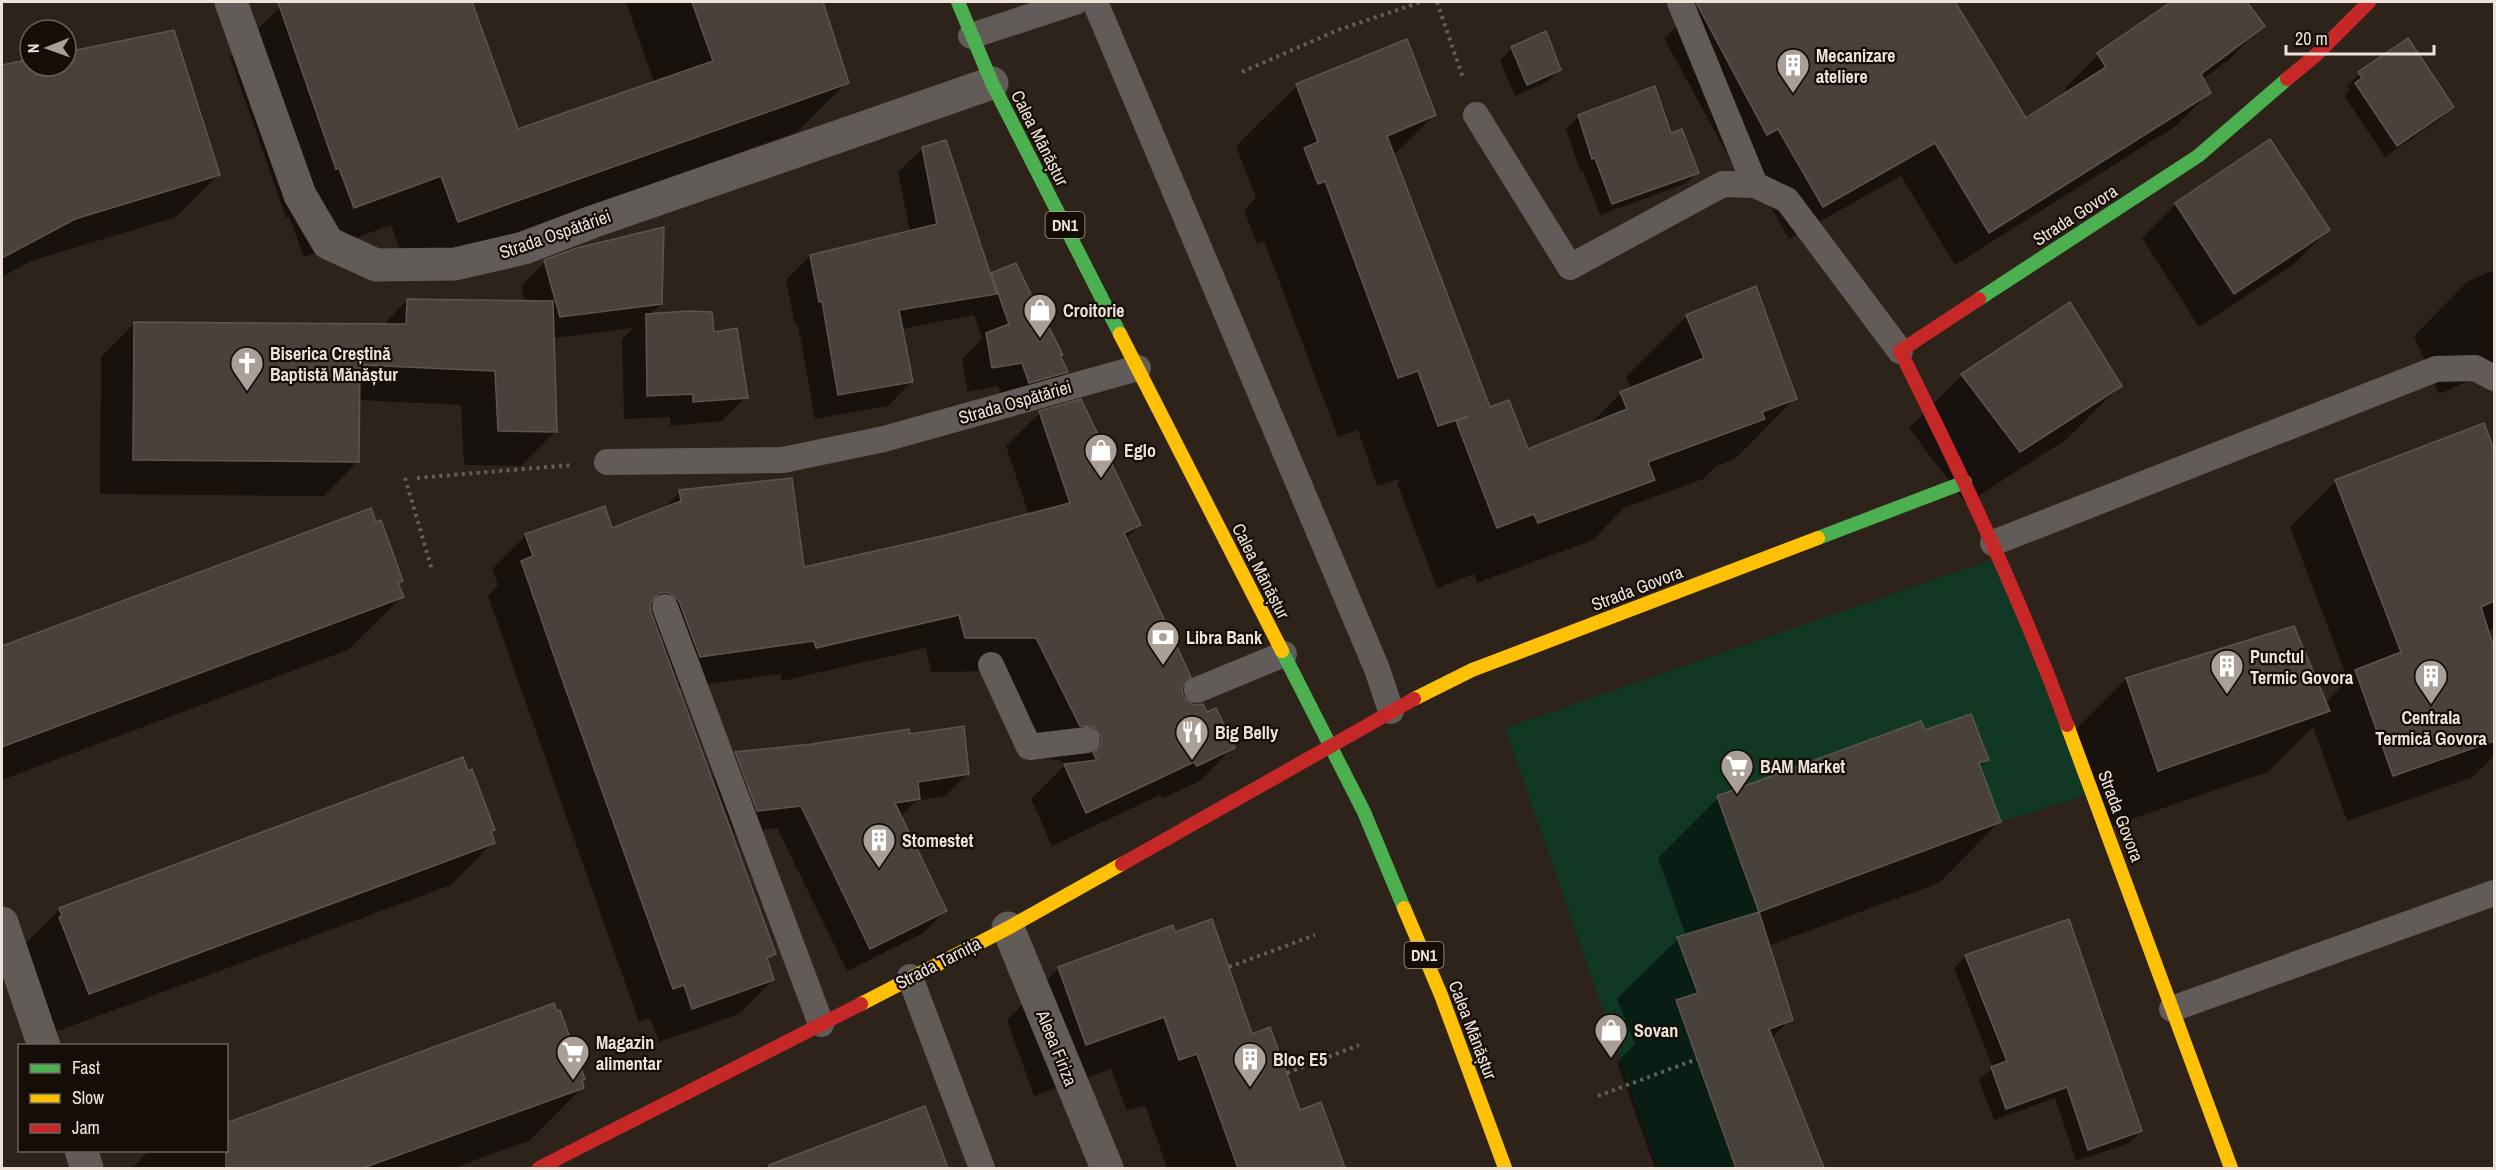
<svg xmlns="http://www.w3.org/2000/svg" width="2496" height="1170" viewBox="0 0 2496 1170" font-family="'Archivo Narrow',sans-serif">
	<style>
		.green { fill: #103825 }
		.shadow { fill: #0007 }
		.building { fill: #49413b; stroke: #5e554e; stroke-width: 1.5 }
		.lines { fill: none; stroke-linecap: round; stroke-linejoin: round }
		.path { stroke: #655f5c; stroke-width: 4; stroke-dasharray: 3 4.5; stroke-linecap: butt }
		.lane { stroke: #615b59; stroke-width: 26 }
		.street { stroke: #615b59; stroke-width: 33 }
		.fast { stroke: #4caf50; stroke-width: 14 }
		.slow { stroke: #ffc107; stroke-width: 14 }
		.jam { stroke: #c62828; stroke-width: 14 }
		.labels { text-anchor: middle; dominant-baseline: central; stroke-width: 4.5; stroke-linejoin: round; paint-order: stroke }
		.shield { fill: #150e08; stroke: #ada29a; stroke-width: 1.5 }
		.shield-label { font-size: 16px; font-weight: bold; fill: #eee2d9 }
		.poi-label { font-size: 18px; font-weight: bold; fill: #eee2d9; stroke: #150e08; text-anchor: start }
		.street-label { font-size: 18px; fill: #eee2d9; stroke: #150e08 }
	</style>
	<rect width="100%" height="100%" fill="#2d231b"/>
	<path class="green" d="M1999,557l94,236 -92,29 -22,-59 10,-4 -18,-45 -46,16 -4,-9 -204,75 42,116 -82,25 21,56 -22,8 60,167h-78l-153,-440z"/>
	<g class="shadow">
		<path d="M295,2h176l46,129 137,-48 -28,-81h195l26,80 -50,50 -389,139 -17,-46 -87,32 -15,-40 -3,1 -56,-161 50,-50z"/>
		<path d="M1703,2h250l72,118 43,-27 -3,-5 33,-33 75,-53h72l18,23 -33,34 -27,20 6,14 -33,33 -221,139 -54,-89 -112,63 -44,-78 -11,6 -70,-129z"/>
		<path d="M2407,41l45,66 -12,12 -55,38 -41,-61 6,-6 -3,-4 12,-12z"/>
		<path d="M1512,48l47,22 -12,12 -32,14 -15,-36z"/>
		<path d="M66,53l152,122 -42,42 -145,44 -29,16v-211l28,-6v6h36z"/>
		<path d="M1297,86l137,29 -41,41 97,253 37,42 61,-25 33,-33 10,-4 -5,-12 61,-61 108,82 -60,61 -19,7 -13,13 -79,29 -31,32 -116,43 -3,-9 -37,14 -40,-105 5,-5 -25,8 -19,-56 -20,7 -74,-196 -7,3 -13,-34 12,-12 -20,-52z"/>
		<path d="M1654,88l16,47 27,37 -12,12 -85,31 -18,-46 -2,1 -14,-41 12,-12z"/>
		<path d="M923,148l67,128 2,-2 46,39 24,41 -3,3 7,15 -24,24 -37,10 -7,-20 -30,6 -6,-33 20,-20 -8,-24 -73,14 10,53 -23,24 -73,13 -17,-94h-3l-9,-45 24,-24 100,-24 -12,-60z"/>
		<path d="M2176,204l152,26 -34,34 -95,63 -57,-89z"/>
		<path d="M545,262l116,42 -11,11 63,19 33,63 -24,24 -52,5v-9l-46,2 -2,-80 11,-11 -80,10 3,93 -35,35 -57,-1 -3,-60 -103,-5v61l-34,35 -224,-2 1,-137 34,-34 248,2 24,-25 118,2 -4,-16z"/>
		<path d="M2494,270v100l-55,24 -25,-58 53,-54z"/>
		<path d="M1962,375l158,11 -53,53 -101,65 -57,-76z"/>
		<path d="M1080,401l60,124 -15,14 56,148 1,10 24,17 27,33 -33,34 -37,17 -3,-3 -108,51 -21,-47 33,-33 -4,-6 -14,-1 -43,-88 -72,1 -5,-24 -144,33 -2,-7 -103,14 97,266 -8,8 7,18 -34,34 -80,28 -9,-24 -11,4 -151,-426 10,-11 -6,-16 34,-34 86,-5 50,-20 18,-18 123,77 226,-54 -23,-69 34,-33z"/>
		<path d="M2484,425l10,29v175l-7,2 7,22v103l-21,21 -126,44 -34,-94 -45,45 -171,59 -31,-92 60,-60 167,-51 32,75 23,-23 -58,-153 46,-46z"/>
		<path d="M370,510l31,70 -4,5 5,12 -54,53 -346,130v-133z"/>
		<path d="M1925,732l63,27 -9,9 20,54 -60,61 -171,63 23,73 -20,20 51,129h-167l-38,-106 18,-18 -18,-45 61,-60 8,-3 -28,-78 60,-60z"/>
		<path d="M909,736l59,37 -23,23 -29,5 -16,16 45,94 -23,23 -75,37 -70,-143 -43,5 -21,-56 23,-23z"/>
		<path d="M493,829l-3,4 3,9 -42,43 -404,150 -30,-83 43,-43z"/>
		<path d="M2068,921l73,210 -12,12 -53,18 -21,-63 -61,22 -15,-40 14,-12 -39,-100 12,-12z"/>
		<path d="M1174,934l78,102 47,76 21,-8 23,64h-176l-22,-63 -18,6 -16,-42 -77,27 -27,-76 52,-52z"/>
		<path d="M583,1087l-54,54 -76,27h-321l14,-14 10,-4h70z"/>
		<path d="M924,1108l22,60h-185z"/>
	</g>
	<g class="building">
		<path d="M278,2h194l46,127 195,-68 -21,-59h131l26,81 -391,139 -17,-46 -87,32 -15,-40 -3,1z"/>
		<path d="M1696,2h259l71,116 80,-51 -9,-14 74,-51h76l18,24 -64,48 10,19 -222,140 -54,-90 -112,64 -45,-78 -11,6z"/>
		<path d="M174,30l46,145 -145,44 -73,39v-193l28,-6v7h36v-14z"/>
		<path d="M1546,31l15,39 -34,15 -16,-38z"/>
		<path d="M2408,38l46,69 -57,39 -42,-63 7,-5 -4,-6z"/>
		<path d="M1407,39l29,76 -49,21 103,271 19,-7 19,49 99,-40 -7,-17 84,-34 -18,-43 70,-29 41,113 -35,13 3,7 -117,43 7,18 -117,43 -4,-9 -37,14 -41,-107 13,-5 -31,10 -20,-55 -20,7 -73,-197 -7,3 -14,-36 14,-6 -22,-58z"/>
		<path d="M1655,86l16,47 11,-4 17,44 -87,31 -17,-46 -3,1 -14,-44z"/>
		<path d="M2270,139l60,91 -96,64 -59,-91z"/>
		<path d="M946,140l51,154 -98,16 14,72 -75,13 -16,-94 -3,1 -9,-47 127,-31 -15,-77z"/>
		<path d="M664,227l-2,77 -102,13 -16,-57 33,-12z"/>
		<path d="M1016,263l23,48 1,-1 23,45h-3l8,17 -39,11 -7,-20 -30,5 -6,-35 23,-9 -18,-51z"/>
		<path d="M407,299l146,2 4,131 -59,-1 -3,-60 -135,-6 -1,97 -226,-2 1,-138 272,2z"/>
		<path d="M2070,302l52,84 -102,66 -59,-78z"/>
		<path d="M689,311l23,1 2,20 23,-4 11,70 -55,4v-8l-46,2 -1,-82z"/>
		<path d="M1081,399l60,126 -17,8 67,144 -9,10 1,9 11,9 9,-1 4,8 9,-4 19,40 -38,18 -3,-4 -108,51 -22,-49 33,-4 -4,-7 7,-7 2,-8 -9,-11 -13,-1 -44,-88h-71l-6,-23 -143,33 -2,-7 -114,16 -21,-56 -11,-9 -9,1 -9,11 1,8 125,342 -9,4 7,22 -82,29 -8,-24 -11,4 -107,-299 -45,-129 12,-5 -8,-22 80,-28 7,22 69,-27 -2,-11 113,-12 12,89 142,-32 124,-32 -31,-92z"/>
		<path d="M2484,423l10,27v151l-13,6 13,41v93l-101,35 -38,-106 46,-18 -66,-172z"/>
		<path d="M371,508l5,14 5,-2 22,61 -5,2 6,14 -402,150v-101z"/>
		<path d="M2294,626l36,85 -172,60 -32,-93z"/>
		<path d="M1971,714l18,46 -10,3 22,59 -242,90 -42,-116 204,-75 4,9z"/>
		<path d="M964,726l5,48 -51,8 2,17 -25,4 52,108 -77,38 -69,-143 -44,5 -22,-59 77,-8 97,-15 1,5z"/>
		<path d="M463,757l5,14 4,-2 23,61 -4,1 4,12 -406,151 -30,-77 3,-1 -3,-8z"/>
		<path d="M1759,912l34,108 -24,9 55,139h-88l-60,-168 22,-7 -21,-56z"/>
		<path d="M1212,919l40,115 18,-7 30,83 21,-8 24,66h-107l-41,-114 -18,6 -15,-43 -78,28 -28,-78 115,-42 2,7z"/>
		<path d="M2069,919l73,212 -54,19 -21,-63 -61,22 -15,-42 16,-6 -42,-106z"/>
		<path d="M554,1003l3,8 3,-1 25,69 -3,1 2,8 -221,80h-137v-45z"/>
		<path d="M925,1106l23,62h-179v-3z"/>
	</g>
	<g class="lines">
		<g class="path">
			<path d="M1437,2l26,76"/>
			<path d="M1242,72l96,-42 83,-28"/>
			<path d="M405,478l27,92"/>
			<path d="M417,478l154,-13"/>
			<path d="M1229,967l86,-32"/>
			<path d="M1287,1073l72,-28"/>
			<path d="M1598,1096l99,-37"/>
		</g>
		<g class="lane">
			<path d="M1095,2l282,667 14,42"/>
			<path d="M1680,2l75,183"/>
			<path d="M971,36l104,-34"/>
			<path d="M1476,115l94,152 153,-83 32,1 32,15 113,151"/>
			<path d="M607,462l176,-2 101,-21 254,-71"/>
			<path d="M1993,543l443,-174 39,-1 19,10"/>
			<path d="M665,607l156,417"/>
			<path d="M991,665l38,82 58,-7"/>
			<path d="M1197,690l87,-36"/>
			<path d="M910,977l72,191"/>
			<path d="M2172,1009l322,-116"/>
		</g>
		<g class="street">
			<path d="M231,2l69,193 28,48 48,22 79,-1 69,-16 68,-26 400,-139"/>
			<path d="M2,923l42,123"/>
			<path d="M1008,928l99,240"/>
			<path d="M81,1150l6,18"/>
		</g>
		<g class="fast">
			<path d="M958,2l34,81 128,251"/>
			<path d="M1979,299l219,-143 89,-77"/>
			<path d="M1818,538l147,-56"/>
			<path d="M1282,651l82,161 40,96"/>
		</g>
		<g class="slow">
			<path d="M1120,334l162,317"/>
			<path d="M1414,699l58,-29 346,-132"/>
			<path d="M2067,725l164,443"/>
			<path d="M1404,908l37,87 64,173"/>
			<path d="M861,1004l147,-76 114,-64"/>
		</g>
		<g class="jam">
			<path d="M2287,79l29,-24 53,-53"/>
			<path d="M1979,299l-79,52c61,122 120,246 167,374"/>
			<path d="M1122,864l292,-165"/>
			<path d="M539,1168l322,-164"/>
		</g>
	</g>
	<defs>
		<symbol id="building-pin" viewBox="-11 -11 22 30"><path d="M0 17L-7.5 6A9.5 9.5 0 1 1 7.5 6Z" fill="#aa9f96" stroke="#150e08"/><path d="M-4-6H4V6H1V3H-1V6H-4ZM-2.5-4.3h1.7v1.8h-1.7ZM.8-4.3h1.7v1.8H.8ZM-2.5-1h1.7V.8h-1.7ZM.8-1h1.7V.8H.8Z" fill="#fff"/></symbol>
		<symbol id="shop-pin" viewBox="-11 -11 22 30"><path d="M0 17L-7.5 6A9.5 9.5 0 1 1 7.5 6Z" fill="#aa9f96" stroke="#150e08"/><path d="M-5-2.5h2.3a2.7 3.5 0 0 1 5.4 0H5L5.5 6h-11ZM-1.5-2.5h3a1.5 2.3 0 0 0-3 0Z" fill="#fff"/></symbol>
		<symbol id="church-pin" viewBox="-11 -11 22 30"><path d="M0 17L-7.5 6A9.5 9.5 0 1 1 7.5 6Z" fill="#aa9f96" stroke="#150e08"/><path d="M-1.2-6h2.4v3.5h3.3v2.4h-3.3V6h-2.4V-.1h-3.3v-2.4h3.3Z" fill="#fff"/></symbol>
		<symbol id="bank-pin" viewBox="-11 -11 22 30"><path d="M0 17L-7.5 6A9.5 9.5 0 1 1 7.5 6Z" fill="#aa9f96" stroke="#150e08"/><path d="M-6-4H6V4H-6ZM0-2.3a2.3 2.3 0 1 0 0 4.6a2.3 2.3 0 1 0 0-4.6Z" fill="#fff"/></symbol>
		<symbol id="restaurant-pin" viewBox="-11 -11 22 30"><path d="M0 17L-7.5 6A9.5 9.5 0 1 1 7.5 6Z" fill="#aa9f96" stroke="#150e08"/><path d="M-5-6h1v4h1v-4h1v4h1v-4h1v5L-1.5 .5V6h-2V.5L-5-1ZM5-6V6H3V1.5H1.5Q1.5-4 5-6Z" fill="#fff"/></symbol>
		<symbol id="supermarket-pin" viewBox="-11 -11 22 30"><path d="M0 17L-7.5 6A9.5 9.5 0 1 1 7.5 6Z" fill="#aa9f96" stroke="#150e08"/><path d="M-6-5.5h2.5l.6 2H6L4.5 2H-2.5L-4.4-4H-6ZM-1.5 3.2a1.3 1.3 0 1 0 .1 0ZM3 3.2a1.3 1.3 0 1 0 .1 0Z" fill="#fff"/></symbol>
	</defs>
	<g fill-rule="evenodd">
		<use href="#building-pin" x="1774" y="46" width="38" height="52"/>
		<use href="#shop-pin" x="1021" y="291" width="38" height="52"/>
		<use href="#church-pin" x="228" y="344" width="38" height="52"/>
		<use href="#shop-pin" x="1082" y="431" width="38" height="52"/>
		<use href="#bank-pin" x="1144" y="618" width="38" height="52"/>
		<use href="#building-pin" x="2208" y="647" width="38" height="52"/>
		<use href="#building-pin" x="2412" y="657" width="38" height="52"/>
		<use href="#restaurant-pin" x="1173" y="713" width="38" height="52"/>
		<use href="#supermarket-pin" x="1718" y="747" width="38" height="52"/>
		<use href="#building-pin" x="860" y="821" width="38" height="52"/>
		<use href="#shop-pin" x="1592" y="1011" width="38" height="52"/>
		<use href="#supermarket-pin" x="554" y="1033" width="38" height="52"/>
		<use href="#building-pin" x="1231" y="1040" width="38" height="52"/>
	</g>
	<g class="labels">
		<g class="shield">
			<rect x="1045.5" y="212" width="39" height="26" rx="4.5"/>
			<rect x="1404.5" y="942" width="39" height="26" rx="4.5"/>
		</g>
		<g class="shield-label">
			<text x="1065" y="225">DN1</text>
			<text x="1424" y="955">DN1</text>
		</g>
		<g class="poi-label">
			<text x="1816" y="55">Mecanizare<tspan x="1816" dy="21">ateliere</tspan></text>
			<text x="1063" y="310">Croitorie</text>
			<text x="270" y="353">Biserica Creștină<tspan x="270" dy="21">Baptistă Mănăștur</tspan></text>
			<text x="1124" y="450">Eglo</text>
			<text x="1186" y="637">Libra Bank</text>
			<text x="2250" y="656">Punctul<tspan x="2250" dy="21">Termic Govora</tspan></text>
			<text x="2431" y="717" text-anchor="middle">Centrala<tspan x="2431" dy="21">Termică Govora</tspan></text>
			<text x="1215" y="732">Big Belly</text>
			<text x="1760" y="766">BAM Market</text>
			<text x="902" y="840">Stomestet</text>
			<text x="1634" y="1030">Sovan</text>
			<text x="596" y="1042">Magazin<tspan x="596" dy="21">alimentar</tspan></text>
			<text x="1273" y="1059">Bloc E5</text>
		</g>
		<g class="street-label">
			<text transform="translate(1040 138) rotate(63)">Calea Mănăștur</text>
			<text transform="translate(2075 215) rotate(-33)">Strada Govora</text>
			<text transform="translate(555 234) rotate(-19)">Strada Ospătăriei</text>
			<text transform="translate(1015 402) rotate(-16)">Strada Ospătăriei</text>
			<text transform="translate(1261 571) rotate(63)">Calea Mănăștur</text>
			<text transform="translate(1637 588) rotate(-21)">Strada Govora</text>
			<text transform="translate(2121 816) rotate(69)">Strada Govora</text>
			<text transform="translate(938 963) rotate(-27)">Strada Tarnița</text>
			<text transform="translate(1473 1030) rotate(69)">Calea Mănăștur</text>
			<text transform="translate(1057 1048) rotate(68)">Aleea Firiza</text>
		</g>
	</g>
	<rect width="2496" height="1170" fill="none" stroke="#eee2d9" stroke-width="6"/>
	<rect x="18" y="1044" width="210" height="108" fill="#150e08" stroke="#6c635c" stroke-width="1.5"/>
	<rect x="30" y="1064" width="30" height="9" fill="#4caf50" stroke="#6c635c" stroke-width="1.5"/>
	<text x="72" y="1074" font-size="18" fill="#eee2d9">Fast</text>
	<rect x="30" y="1094" width="30" height="9" fill="#ffc107" stroke="#6c635c" stroke-width="1.5"/>
	<text x="72" y="1104" font-size="18" fill="#eee2d9">Slow</text>
	<rect x="30" y="1124" width="30" height="9" fill="#c62828" stroke="#6c635c" stroke-width="1.5"/>
	<text x="72" y="1134" font-size="18" fill="#eee2d9">Jam</text>
	<g transform="translate(48 48) rotate(269)"><circle r="28" fill="#150e08" stroke="#6c635c" stroke-width="1.5"/>
	<path d="M0-4.5L10 22L0 15L-10 22Z" fill="#aa9f96"/>
	<text y="-9" font-size="16" font-weight="bold" text-anchor="middle" fill="#eee2d9">N</text>
	</g>
	<path d="M2286 45v9h148v-9" fill="none" stroke="#eee2d9" stroke-width="3"/>
	<text x="2295" y="45" font-size="18" fill="#eee2d9" stroke="#150e08" stroke-width="4.5" paint-order="stroke">20 m</text>
</svg>
